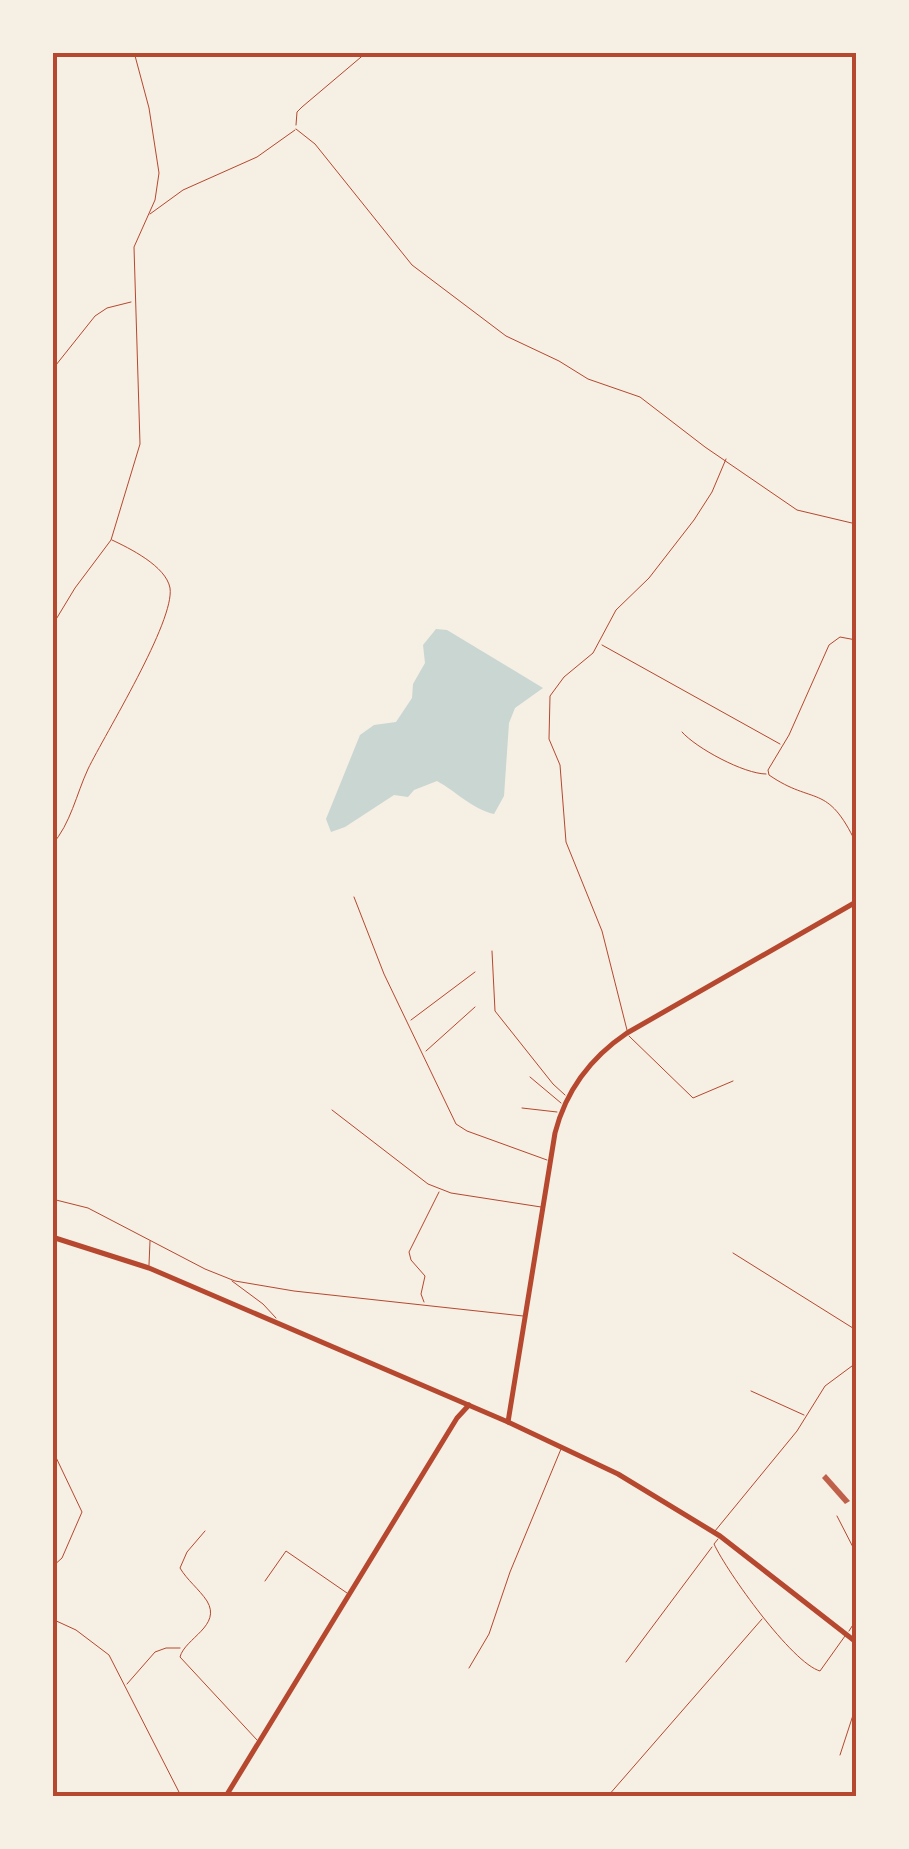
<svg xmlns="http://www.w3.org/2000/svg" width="909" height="1849" viewBox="0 0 909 1849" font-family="Signika,sans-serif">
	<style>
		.water { fill: #c9d6d2 }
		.building { fill: #bf614a }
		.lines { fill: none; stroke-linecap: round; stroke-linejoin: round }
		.minor { stroke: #b5482f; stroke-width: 1 }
		.trunk { stroke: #b5482f; stroke-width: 5 }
		.neatline { fill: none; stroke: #b5482f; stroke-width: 4 }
	</style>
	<rect width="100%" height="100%" fill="#f6efe4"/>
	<path class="water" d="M436,629l11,1 96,58 -28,20 -6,15 -5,73 -10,18c-22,-5 -37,-22 -57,-33l-23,9 -6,7 -14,-2 -49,32 -14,5 -5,-13 34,-84 14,-10 22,-3 16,-24 1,-14 12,-21 -2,-18z"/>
	<path class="building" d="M826,1474l24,27 -5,3 -23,-26z"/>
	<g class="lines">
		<g class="minor">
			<path d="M296,125l1,-13 5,-5 65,-55"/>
			<path d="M296,129l19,15 97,121 94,71 53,25 29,18 52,18 65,50 92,63 59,14"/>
			<path d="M150,214l33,-24 74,-33 38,-27"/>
			<path d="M52,370l43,-54 12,-8 24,-6"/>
			<path d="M52,626l23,-38 36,-48 29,-96 -6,-197 21,-47 4,-27 -10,-65 -15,-56"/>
			<path d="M856,640l-16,-3 -11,8 -40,90 -21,35 1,5c45,31 58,7 87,68"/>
			<path d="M602,645l178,99"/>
			<path d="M682,732c14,16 62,42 84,42"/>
			<path d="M52,845c19,-22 24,-50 36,-76 17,-35 87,-148 82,-181 -4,-22 -41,-40 -58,-48"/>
			<path d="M354,897l30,77 72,150 11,7 80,29"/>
			<path d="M492,951l3,60 58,73 12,11"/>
			<path d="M411,1020l64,-48"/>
			<path d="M627,1030l-25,-99 -36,-89 -6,-77 -11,-26 1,-43 14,-19 29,-24 23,-43 33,-32 45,-58 18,-28 14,-33"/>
			<path d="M629,1036l64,62 40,-17"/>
			<path d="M426,1051l49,-44"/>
			<path d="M530,1077l31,26"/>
			<path d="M522,1108l35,4"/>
			<path d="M332,1110l96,74 23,9 90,14"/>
			<path d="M52,1199l36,9 117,61 30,12 59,10 229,25"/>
			<path d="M733,1253l123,77"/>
			<path d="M149,1265l1,-24"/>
			<path d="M232,1281l31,23 13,14"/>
			<path d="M424,1302l-3,-8 4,-18 -14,-16 -2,-8 30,-60"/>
			<path d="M751,1391l53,24"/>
			<path d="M52,1449l30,63 -20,46 -10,9"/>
			<path d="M837,1516l19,37"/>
			<path d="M205,1531l-18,21 -7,16c7,12 19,21 27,33 15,25 -22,37 -27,56l77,83"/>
			<path d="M715,1531l82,-100 28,-45 31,-23"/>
			<path d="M718,1539l-4,5c13,28 78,119 106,127l25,-35"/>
			<path d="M265,1581l21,-30 61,42"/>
			<path d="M52,1619l24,11 33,25 72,141"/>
			<path d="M849,1631l7,-11"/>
			<path d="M626,1662l86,-115"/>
			<path d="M469,1668l20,-34 21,-62 51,-123"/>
			<path d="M127,1684l28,-32 11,-4h14"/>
			<path d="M840,1755l16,-49"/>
			<path d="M608,1796l154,-177"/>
		</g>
		<g class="trunk">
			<path d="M52,1237l97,31 359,154 110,52 102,62 136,106"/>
			<path d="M508,1422l47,-289c11,-43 35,-75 72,-100l229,-131"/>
			<path d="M226,1796l231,-378 12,-13"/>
		</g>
	</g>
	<rect width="909" height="1849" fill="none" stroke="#f6efe4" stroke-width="110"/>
	<rect x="55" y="55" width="799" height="1739" class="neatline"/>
</svg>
